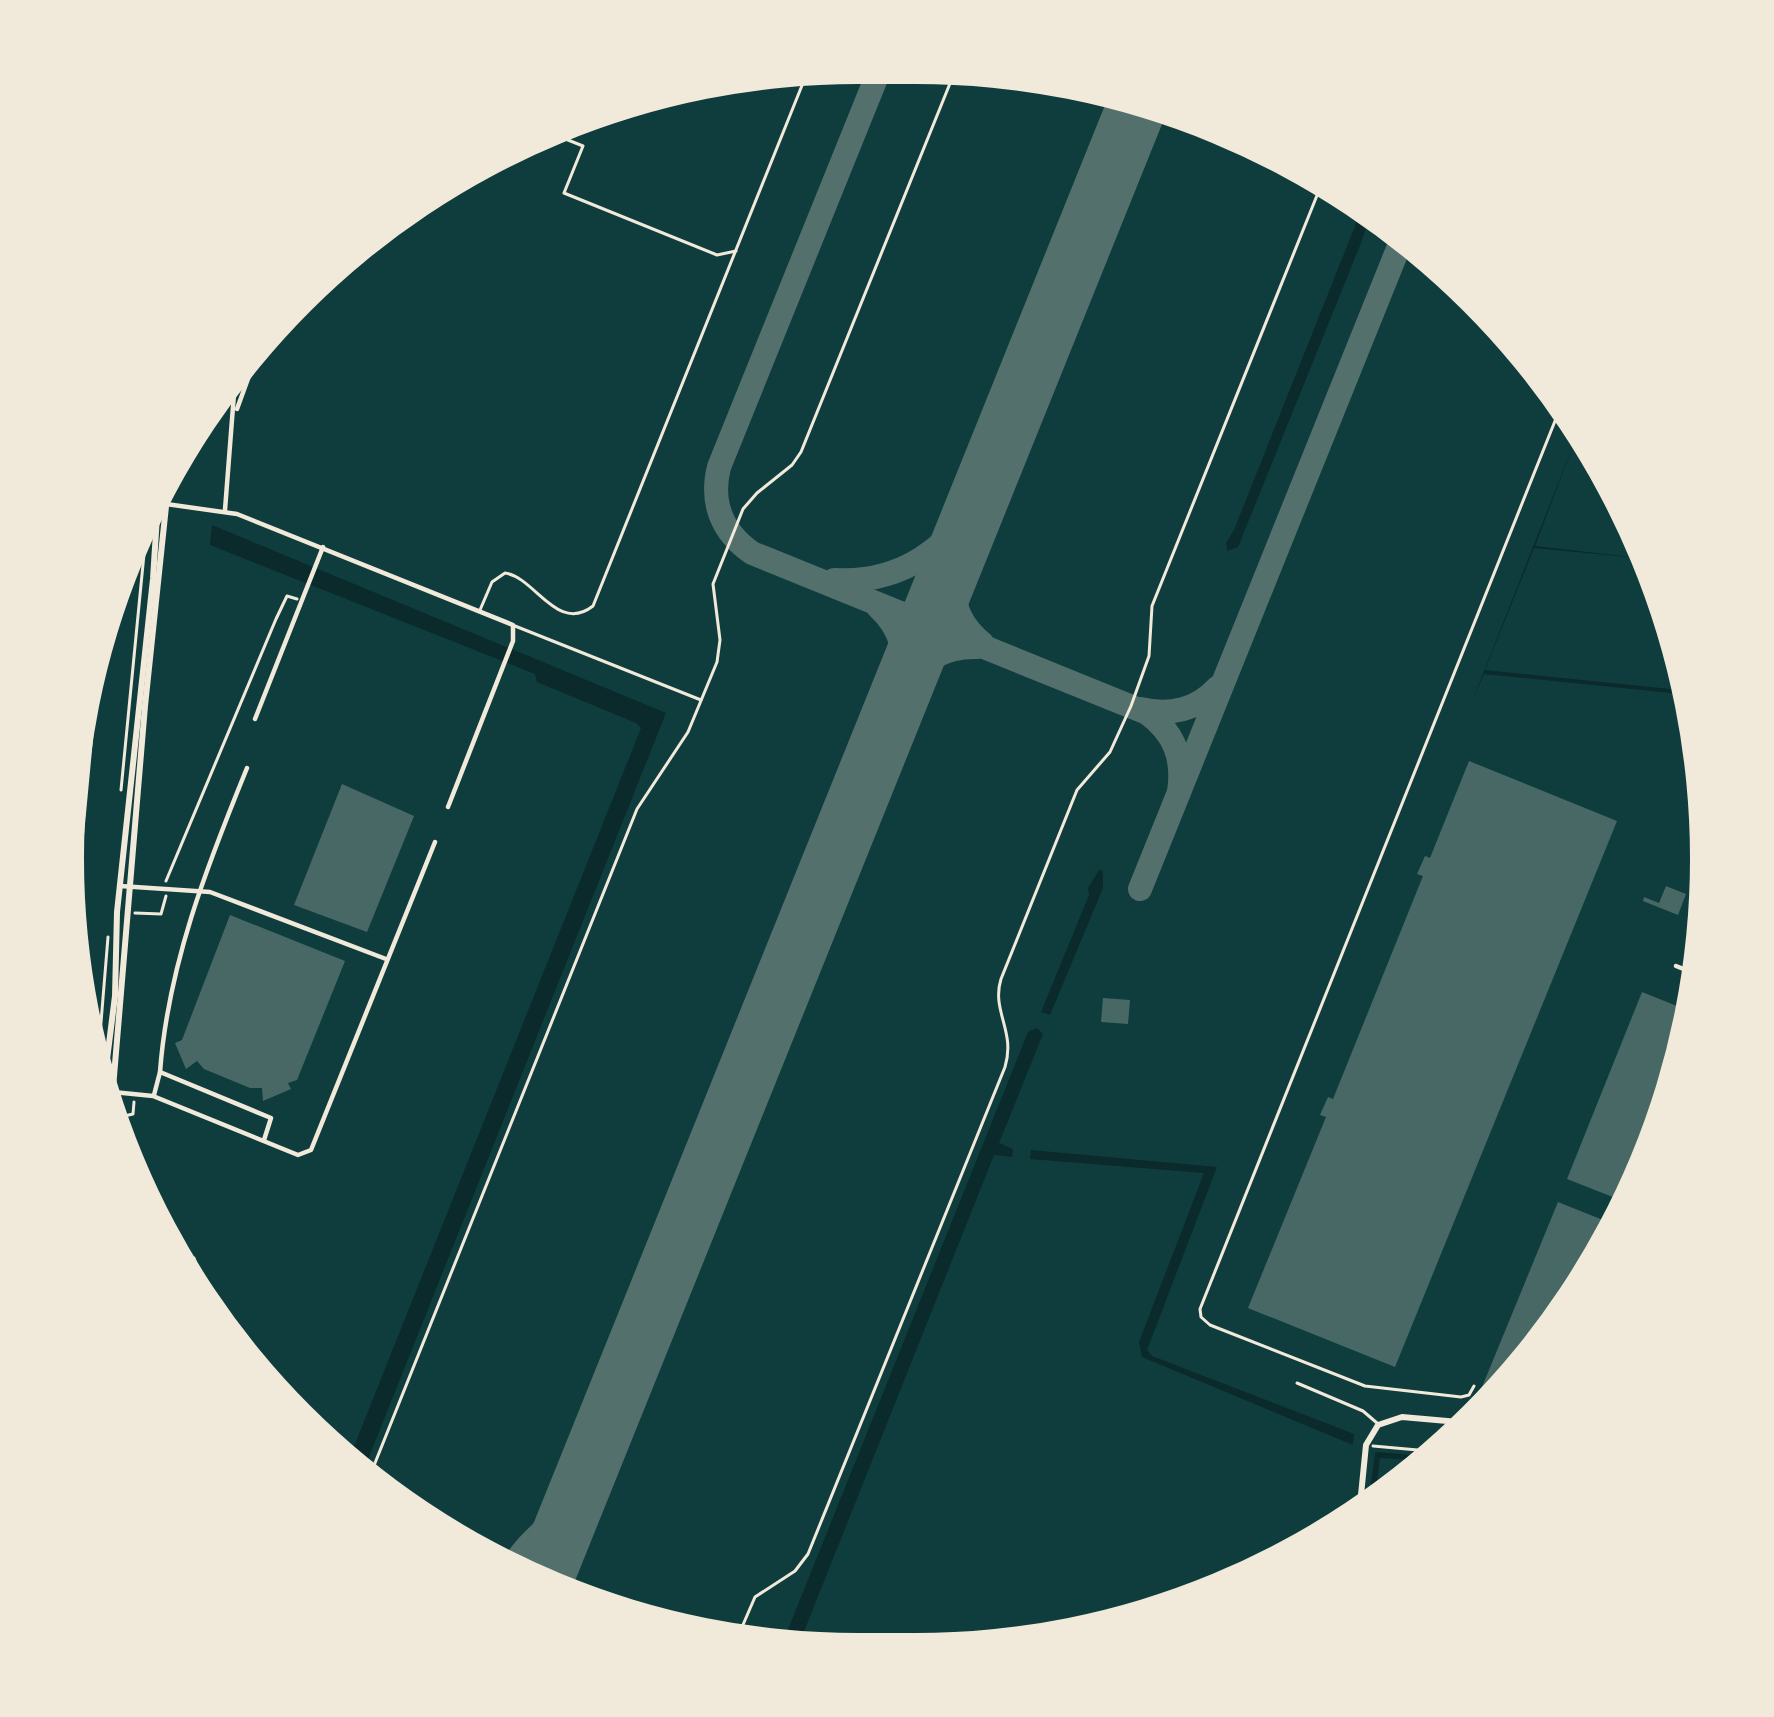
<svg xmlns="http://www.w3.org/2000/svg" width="1774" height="1717" viewBox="0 0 1774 1717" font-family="Quicksand,sans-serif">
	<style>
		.water { fill: #0a2a2b }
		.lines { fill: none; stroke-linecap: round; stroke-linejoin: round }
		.taxiway { stroke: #53706d; stroke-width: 24 }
		.runway { stroke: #53706d; stroke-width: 60 }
		.building { fill: #486865 }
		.path { stroke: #f1e9da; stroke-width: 3 }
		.service { stroke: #f1e9da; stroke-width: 3 }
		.minor { stroke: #f1e9da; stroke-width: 4.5 }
		.tertiary { stroke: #f1e9da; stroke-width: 6 }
		.motorway { stroke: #f1e9da; stroke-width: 9 }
	</style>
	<rect width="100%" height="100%" fill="#0f3d3e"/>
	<g class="water">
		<path d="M1363,206l8,5 -10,32 -123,304 -11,4 -1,-8 8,-13z"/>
		<path d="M1580,428l-45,118 114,13 -115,-11 -49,122 205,21 1,4 -207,-21 -11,25z"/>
		<path d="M212,525l454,188 -305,764 -14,-13 294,-736 -5,-5 -99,-41 -2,-8 -325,-129z"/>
		<path d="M1099,870l4,1v17l-53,127 -9,-3 48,-117 -1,-7z"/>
		<path d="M1037,1028l6,6 -44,109 14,6 -1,8 -18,-2 -193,484 -16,-2 243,-605z"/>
		<path d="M1031,1150l186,17 -70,183 5,6 202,78 -1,11 -211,-88 -3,-15 65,-169 -174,-14z"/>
		<path d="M1375,1453l3,-1 56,5 -4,4 -50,-3 -6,48 -6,3z"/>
	</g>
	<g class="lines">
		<g class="taxiway">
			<path d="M881,66l-162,401c-9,36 3,65 33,86l395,160c28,20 37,46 32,79"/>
			<path d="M959,548c-10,37 -9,69 23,95"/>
			<path d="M834,580c67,4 117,-32 148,-89"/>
			<path d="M878,607c24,22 29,47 25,79"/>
			<path d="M903,686c21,-26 40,-40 74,-39"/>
			<path d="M1140,709c29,7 57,1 77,-21"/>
			<path d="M1140,889l264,-655"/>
			<path d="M510,1573c14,-35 53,-51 70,-85"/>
		</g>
		<path class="runway" d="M541,1585l598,-1484"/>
	</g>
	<g class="building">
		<path d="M1469,761l148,60 -222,546 -147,-59 78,-191 -6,-2 8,-18 5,2 90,-223 -6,-2 8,-18 5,2z"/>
		<path d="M342,784l72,32 -47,116 -73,-27z"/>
		<path d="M1666,886l20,8 -8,21 -35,-14 1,-4 15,6z"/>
		<path d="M230,915l115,46 -48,119 -9,3 3,6 -28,12 -1,-13h-12l-46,-19 -7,-8 -11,8 -11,-26 7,-3z"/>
		<path d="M1642,992l50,20 -23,102 -41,89 -61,-24z"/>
		<path d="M1103,998l27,2 -2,24 -27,-2z"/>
		<path d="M1558,1202l60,24 -13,30 -91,126 -13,13 -19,-8z"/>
	</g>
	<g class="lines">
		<g class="path">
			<path d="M121,790l27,-277"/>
			<path d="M166,881l110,-262 11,-23 10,3"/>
			<path d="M135,913l26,1 5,-18"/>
			<path d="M98,1059l10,-122"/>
			<path d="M120,1117l13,-3 1,-12"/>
			<path d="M1373,1446l67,6"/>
		</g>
		<g class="service">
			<path d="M553,134l30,12 -19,47 153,62 19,-4"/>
			<path d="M480,610l12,-28 13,-9c30,4 52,61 88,33l216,-538"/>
			<path d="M515,626l186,74"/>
			<path d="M194,1258l17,56"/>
			<path d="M1297,1383l66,28 14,12"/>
			<path d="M1474,1386l-5,9 -8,2 -96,-11 -155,-61 -9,-8 -1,-8 363,-908"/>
			<path d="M367,1483l270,-674 51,-77 29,-70 3,-22 -7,-56 30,-75 14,-16 35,-28 9,-13 152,-376"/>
			<path d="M739,1634l16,-37 40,-26 13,-17 197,-487c11,-36 -14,-56 -4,-88l76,-189 33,-38 21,-46 18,-50 3,-50 172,-428"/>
		</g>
		<g class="minor">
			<path d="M237,409l29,-80"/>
			<path d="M166,504l71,10 276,111v16l-65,166"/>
			<path d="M225,510l11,-142"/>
			<path d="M255,719l68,-172"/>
			<path d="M120,886l90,6 176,67"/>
			<path d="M1676,966l25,10"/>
			<path d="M160,1072c8,-107 47,-206 87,-304"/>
			<path d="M103,1091l50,5 145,59 13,-5 124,-308"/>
			<path d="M154,1095l6,-23 111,46 -7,22"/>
		</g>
		<g class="tertiary">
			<path d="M102,1099l13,-103 2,-84 36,-333 6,-94"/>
			<path d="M110,1124l35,-418 26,-247"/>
			<path d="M1359,1515l7,-70 12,-20 24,-8 68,6"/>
		</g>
		<path class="motorway" d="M70,935l29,-307"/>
	</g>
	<path d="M0 0H1774V1717H0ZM858 84H916A774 774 0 0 1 1690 858V859A774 774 0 0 1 916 1633H858A774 774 0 0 1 84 859V858A774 774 0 0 1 858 84Z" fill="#f1e9da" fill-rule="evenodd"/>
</svg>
